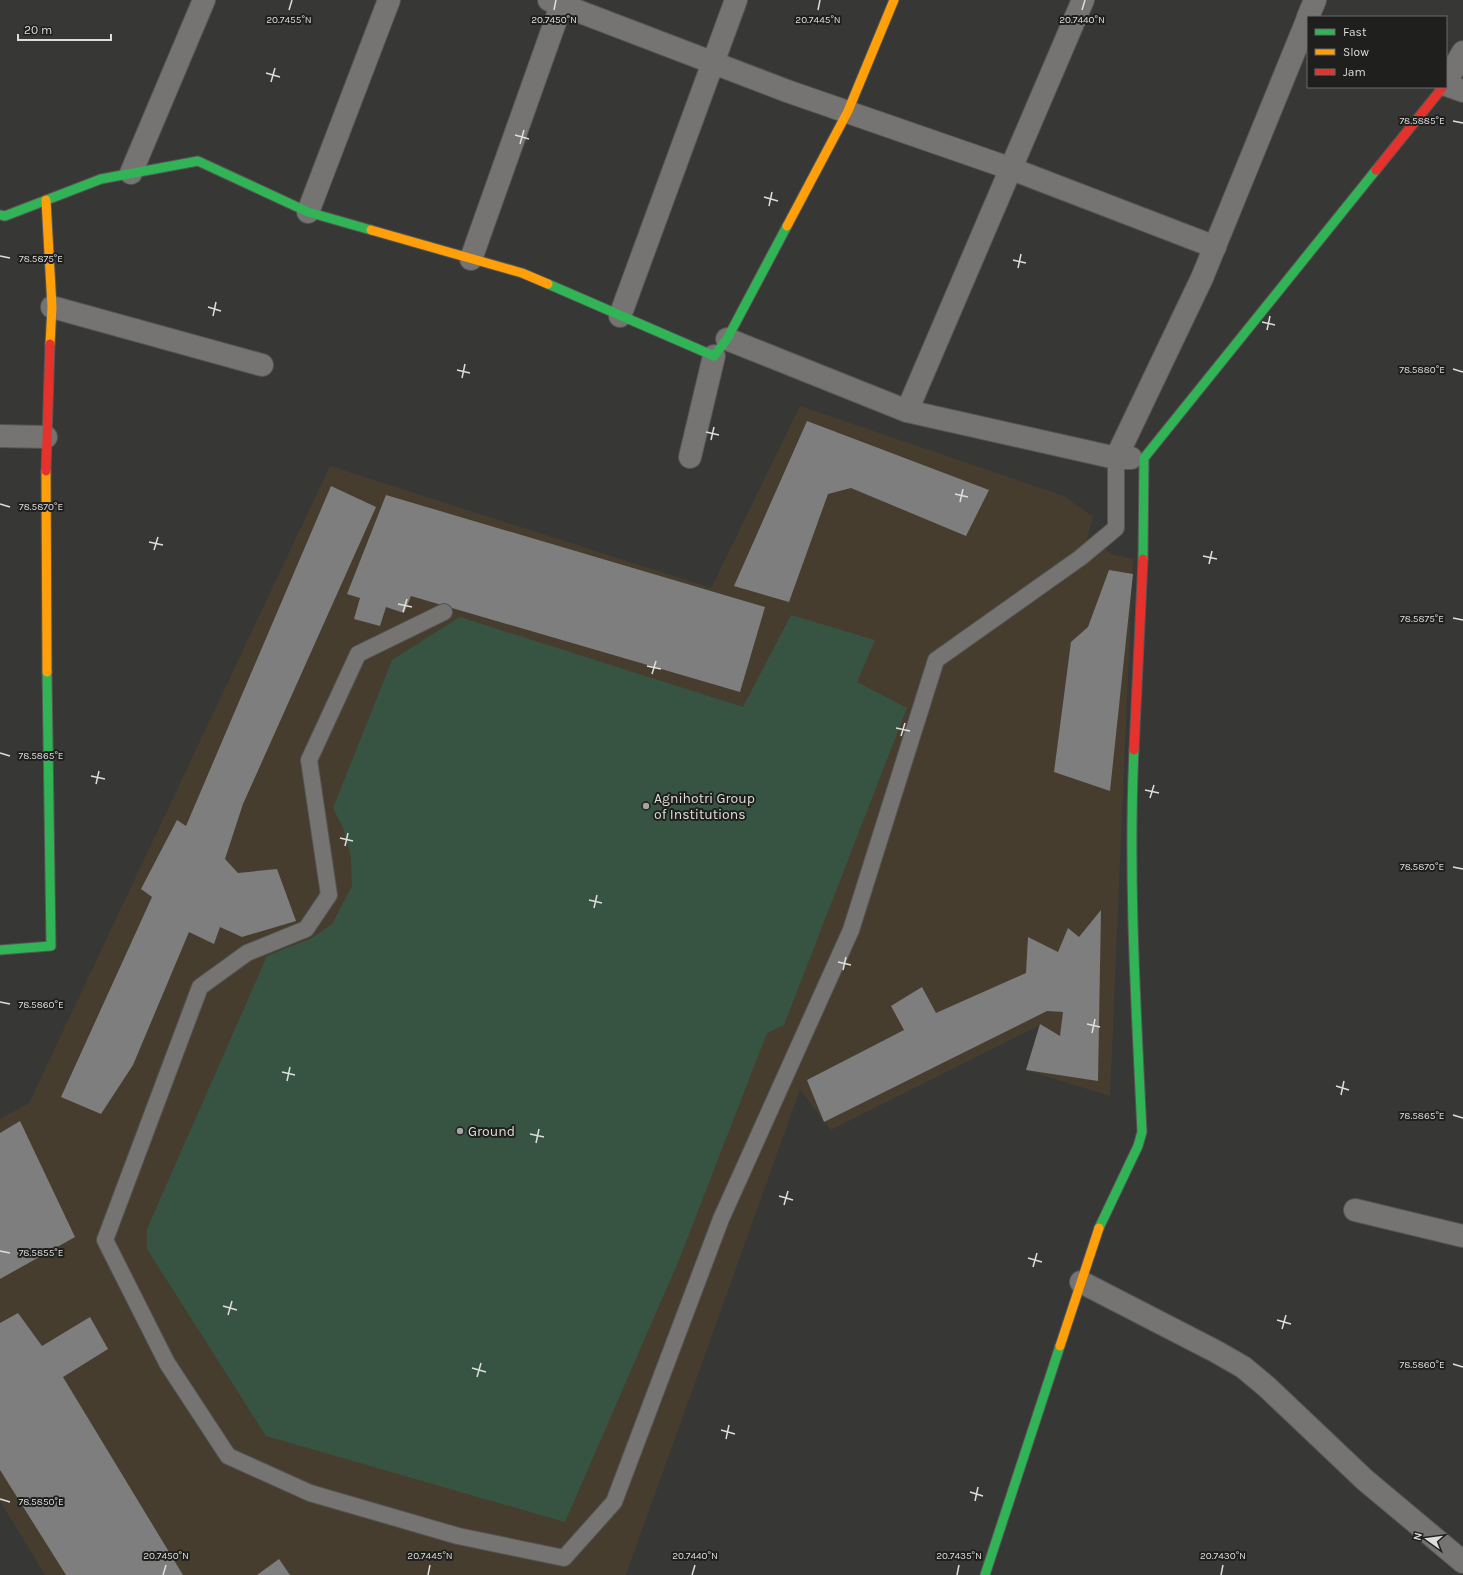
<svg xmlns="http://www.w3.org/2000/svg" width="1463" height="1575" viewBox="0 0 1463 1575" font-family="Karla,sans-serif">
	<style>
		.education { fill: #463d2f }
		.green { fill: #375442 }
		.building { fill: #7e7e7e }
		.lines { fill: none; stroke-linecap: round; stroke-linejoin: round }
		.lane-casing { stroke: #555554; stroke-width: 18 }
		.street-casing { stroke: #555554; stroke-width: 24 }
		.fast-casing { stroke: #555554; stroke-width: 11 }
		.slow-casing { stroke: #555554; stroke-width: 11 }
		.jam-casing { stroke: #555554; stroke-width: 11 }
		.lane { stroke: #757473; stroke-width: 16 }
		.street { stroke: #757473; stroke-width: 22 }
		.fast { stroke: #30b455; stroke-width: 9 }
		.slow { stroke: #ff9f0a; stroke-width: 9 }
		.jam { stroke: #e5322d; stroke-width: 9 }
		.ticks { fill: none; stroke: #dededc; stroke-width: 1.5 }
		.poi-dot { fill: #a4a4a2; stroke: #1f1f1e; stroke-width: 1.5 }
		.labels { text-anchor: middle; dominant-baseline: central; stroke-width: 4; stroke-linejoin: round; paint-order: stroke }
		.poi-label { font-size: 14px; fill: #dededc; stroke: #1f1f1e; text-anchor: start }
		.ticks-label { font-size: 10px; text-anchor: middle; fill: #dededc; stroke: #1f1f1e; stroke-width: 4; stroke-linejoin: round; paint-order: stroke }
	</style>
	<rect width="100%" height="100%" fill="#373736"/>
	<path class="education" d="M800,406l264,90 29,21 -6,22 11,4 13,11 22,5 -23,537 -84,-26 14,-45 -209,105 -31,-40 -174,485h-581l-45,-74v-382l29,-16 301,-637 381,122z"/>
	<path class="green" d="M791,615l84,25 -18,42 50,26 -123,317 -17,8 -88,227 -114,262 -299,-86 -119,-187v-20l120,-273 45,-18 20,-14 20,-38 -1,-29 -8,-29 -10,-20 59,-148 68,-43 283,90z"/>
	<g class="building">
		<path d="M807,421l182,69 -23,46 -115,-48 -23,6 -39,108 -55,-16z"/>
		<path d="M331,486l45,21 -133,297 -18,55 13,14 39,-4 19,52 -54,16 -22,-10 -6,17 -25,-12 -56,133 -32,49 -40,-17 91,-200 -11,-8 36,-69 9,6z"/>
		<path d="M386,495l379,112 -25,85 -329,-96 -7,17 -18,-6 -6,19 -26,-7 6,-21 -13,-4z"/>
		<path d="M1109,570l24,4 -23,217 -56,-19 17,-130 17,-15z"/>
		<path d="M1101,910l-3,171 -72,-11 14,-46 20,12 3,-24 -16,-1 -223,111 -17,-42 97,-50 -13,-24 31,-19 14,26 90,-40 2,-36 30,15 10,-24 11,9z"/>
		<path d="M20,1121l55,116 -75,42v-146z"/>
		<path d="M18,1313l24,33 48,-29 18,32 -45,28 120,198h-117l-66,-105v-147z"/>
		<path d="M279,1559l11,16h-33z"/>
	</g>
	<g class="lines">
		<defs>
			<path id="lane" d="M444,612l-86,42 -49,106 20,135 -23,34 -59,24 -47,34 -95,253 62,123 61,93 82,37 148,43 106,22 50,-56 107,-283 130,-289 85,-270 144,-102 36,-30v-70"/>
			<g id="street">
				<path d="M549,0l238,91 225,78 203,78"/>
				<path d="M1308,17l7,-17"/>
				<path d="M1446,82l17,-30"/>
				<path d="M1446,85l17,6"/>
				<path d="M131,173l73,-173"/>
				<path d="M308,212l81,-212"/>
				<path d="M471,259l92,-259"/>
				<path d="M52,307l210,58"/>
				<path d="M620,316l116,-316"/>
				<path d="M727,339l180,72 209,47h15"/>
				<path d="M907,411l176,-411"/>
				<path d="M0,436l46,1"/>
				<path d="M690,457l24,-101"/>
				<path d="M1116,458l86,-180 106,-260"/>
				<path d="M1355,1210l108,26"/>
				<path d="M1081,1282l134,69 28,16 24,20 98,93 98,82"/>
			</g>
			<g id="fast">
				<path d="M0,215l5,1 96,-37 97,-18 110,51 63,18"/>
				<path d="M548,284l166,72 13,-17 60,-113"/>
				<path d="M1143,559l1,-101 232,-288"/>
				<path d="M0,950l51,-4 -4,-274"/>
				<path d="M1099,1228l39,-82 4,-14c-6,-127 -14,-255 -8,-382"/>
				<path d="M985,1575l75,-229"/>
			</g>
			<g id="slow">
				<path d="M46,200l6,107 -2,37"/>
				<path d="M787,226l61,-115 46,-111"/>
				<path d="M371,230l151,43 26,11"/>
				<path d="M46,471l1,201"/>
				<path d="M1060,1346l39,-118"/>
			</g>
			<g id="jam">
				<path d="M1376,170l67,-83"/>
				<path d="M46,471l4,-127"/>
				<path d="M1134,750l9,-191"/>
			</g>
		</defs>
		<use href="#lane" class="lane-casing"/>
		<use href="#street" class="street-casing"/>
		<use href="#fast" class="fast-casing"/>
		<use href="#slow" class="slow-casing"/>
		<use href="#jam" class="jam-casing"/>
		<use href="#lane" class="lane"/>
		<use href="#street" class="street"/>
		<use href="#fast" class="fast"/>
		<use href="#slow" class="slow"/>
		<use href="#jam" class="jam"/>
	</g>
	<path class="ticks" d="M289,10l3,-10M554,10l2,-10M818,10l2,-10M1082,10l3,-10M266,73l14,4M271,82l4,-14M1453,121l10,2M515,135l14,4M520,144l4,-14M764,197l14,4M769,206l3,-14M0,256l10,2M1013,260l13,3M1018,268l3,-14M208,307l13,4M213,316l3,-14M1262,322l13,3M1267,330l3,-14M1453,369l10,3M457,370l13,3M462,378l3,-14M706,432l13,3M711,440l3,-13M955,494l13,3M960,502l3,-13M0,504l10,3M149,542l14,3M154,550l4,-13M1203,556l14,3M1209,564l3,-13M398,604l14,3M403,612l4,-13M1453,618l10,2M647,666l14,3M652,674l4,-13M896,728l14,3M901,736l4,-13M0,753l10,3M91,776l14,3M96,784l3,-13M1145,790l14,3M1150,798l4,-13M340,838l13,3M345,846l3,-13M1453,867l10,2M589,900l13,3M594,908l3,-13M838,962l13,3M843,970l3,-13M0,1002l10,2M1087,1024l13,3M1092,1033l3,-14M282,1072l13,3M287,1081l3,-14M1336,1086l13,4M1341,1095l3,-14M1453,1115l10,3M530,1134l14,3M536,1143l3,-14M779,1196l14,4M784,1205l4,-14M0,1251l10,2M1028,1258l14,4M1033,1267l4,-14M223,1306l14,4M228,1315l4,-14M1277,1320l14,4M1282,1329l4,-14M1453,1364l10,3M472,1368l14,4M477,1377l4,-14M721,1430l14,4M726,1439l3,-14M970,1492l13,4M0,1499l10,3M975,1501l3,-14M163,1575l3,-10M428,1575l2,-10M692,1575l3,-10M957,1575l2,-10M1221,1575l2,-10"/>
	<g class="poi-dot">
		<circle cx="646" cy="806" r="4"/>
		<circle cx="460" cy="1131" r="4"/>
	</g>
	<g class="labels">
		<g class="poi-label">
			<text x="654" y="798">Agnihotri Group<tspan x="654" dy="16">of Institutions</tspan></text>
			<text x="468" y="1131">Ground</text>
		</g>
	</g>
	<g class="ticks-label">
		<text x="289" y="23">20.7455°N</text>
		<text x="554" y="23">20.7450°N</text>
		<text x="818" y="23">20.7445°N</text>
		<text x="1082" y="23">20.7440°N</text>
		<text x="1422" y="124">78.5885°E</text>
		<text x="41" y="262">78.5875°E</text>
		<text x="1422" y="373">78.5880°E</text>
		<text x="41" y="510">78.5870°E</text>
		<text x="1422" y="622">78.5875°E</text>
		<text x="41" y="759">78.5865°E</text>
		<text x="1422" y="870">78.5870°E</text>
		<text x="41" y="1008">78.5860°E</text>
		<text x="1422" y="1119">78.5865°E</text>
		<text x="41" y="1256">78.5855°E</text>
		<text x="1422" y="1368">78.5860°E</text>
		<text x="41" y="1505">78.5850°E</text>
		<text x="166" y="1559">20.7450°N</text>
		<text x="430" y="1559">20.7445°N</text>
		<text x="695" y="1559">20.7440°N</text>
		<text x="959" y="1559">20.7435°N</text>
		<text x="1223" y="1559">20.7430°N</text>
	</g>
	<rect x="1307" y="16" width="140" height="72" fill="#1f1f1e" stroke="#6b6b6a"/>
	<rect x="1315" y="29" width="20" height="6" fill="#30b455" stroke="#6b6b6a"/>
	<text x="1343" y="36" font-size="12" fill="#dededc">Fast</text>
	<rect x="1315" y="49" width="20" height="6" fill="#ff9f0a" stroke="#6b6b6a"/>
	<text x="1343" y="56" font-size="12" fill="#dededc">Slow</text>
	<rect x="1315" y="69" width="20" height="6" fill="#e5322d" stroke="#6b6b6a"/>
	<text x="1343" y="76" font-size="12" fill="#dededc">Jam</text>
	<g transform="translate(1427 1539) rotate(284)" stroke="#1f1f1e" stroke-width="3" paint-order="stroke">
	<path d="M0-3L7 15L0 10L-7 15Z" fill="#dededc"/>
	<text y="-6" font-size="11" font-weight="bold" text-anchor="middle" fill="#dededc">N</text>
	</g>
	<path d="M18 34v6h93v-6" fill="none" stroke="#dededc" stroke-width="2"/>
	<text x="24" y="34" font-size="12" fill="#dededc" stroke="#1f1f1e" stroke-width="3" paint-order="stroke">20 m</text>
</svg>
